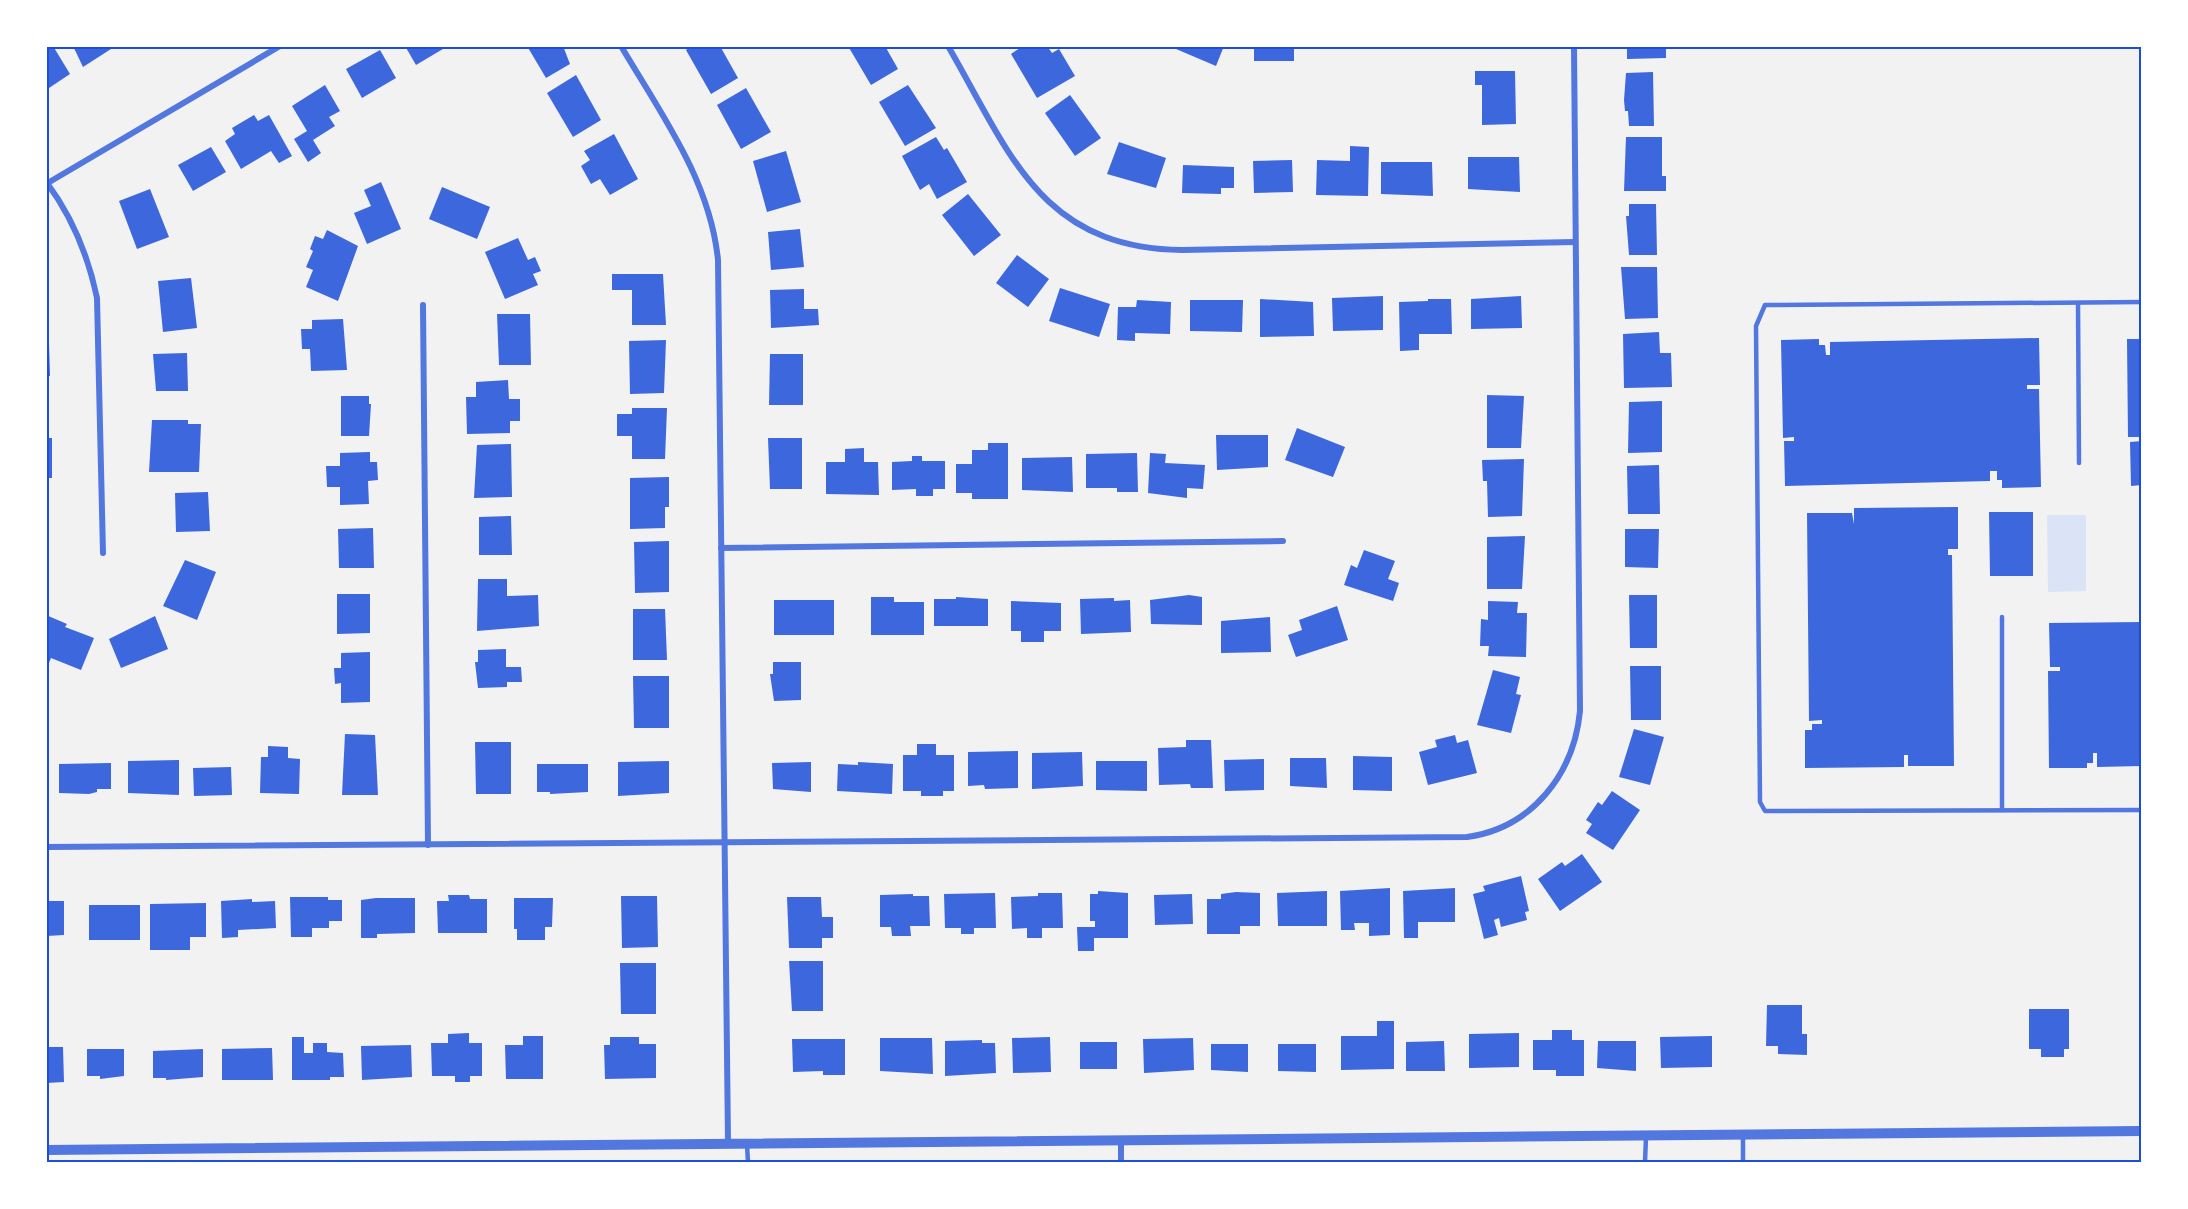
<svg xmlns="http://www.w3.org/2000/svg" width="2188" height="1209" viewBox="0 0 2188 1209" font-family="Roboto,sans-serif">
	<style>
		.green { fill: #dbe4f7 }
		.building { fill: #3d67dc }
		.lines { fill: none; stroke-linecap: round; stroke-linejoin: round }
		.service { stroke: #5277de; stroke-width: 4.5 }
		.minor { stroke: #5277de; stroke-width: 6 }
		.tertiary { stroke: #5277de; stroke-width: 10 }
		.neatline { fill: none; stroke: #1d4ed8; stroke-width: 2 }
	</style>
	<rect width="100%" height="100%" fill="#f2f2f2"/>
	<path class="green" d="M2047,515h39v76l-38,1z"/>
	<g class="building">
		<path d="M53,46l17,28 -24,16v-41z"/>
		<path d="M73,46h36l2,3 -28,18z"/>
		<path d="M405,46h43l-32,19z"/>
		<path d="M527,46h36l7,18 -24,14z"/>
		<path d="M691,46h29l18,32 -27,16 -25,-44z"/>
		<path d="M848,46h37l13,23 -27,16z"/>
		<path d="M1023,46h24l5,7 7,-4 16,27 -38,22 -26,-44z"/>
		<path d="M1169,46h55l-8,20z"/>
		<rect x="1254" y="46" width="40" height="15"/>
		<path d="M1627,46h39v12l-39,1z"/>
		<path d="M380,50l16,28 -34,20 -16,-29z"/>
		<path d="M1475,71h40l1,53 -34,1v-40h-7z"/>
		<path d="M1653,72l1,54h-25l-1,-15h-3l-1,-11 2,-27z"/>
		<path d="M576,75l25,45 -28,17 -26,-44z"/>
		<path d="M325,85l15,26 -11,6 6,9 -22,14 8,13 -13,9 -14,-23 13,-8 -15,-25z"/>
		<path d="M908,85l28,43 -31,18 -26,-44z"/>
		<path d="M746,88l25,44 -30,17 -24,-44z"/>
		<path d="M1070,95l31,43 -26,18 -30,-43z"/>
		<path d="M254,115l4,6 11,-6 23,41 -13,7 -8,-12 -30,18 -16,-28 10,-7 -3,-6z"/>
		<path d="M614,134l24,45 -28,16 -10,-16 -9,5 -10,-18 9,-6 -6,-9z"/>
		<path d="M936,137l8,13 3,-2 20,34 -30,17 -8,-15 -9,6 -18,-34z"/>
		<path d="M1626,137h36v39h4v15h-42z"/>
		<path d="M1119,142l47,16 -10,30 -49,-14z"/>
		<path d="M1350,146l19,1 -1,49 -52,-1 1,-35 33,1z"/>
		<path d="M211,147l15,25 -33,19 -15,-26z"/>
		<path d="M786,151l15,51 -34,10 -14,-51z"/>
		<path d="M1468,157h51l1,35 -52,-3z"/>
		<path d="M1292,160l1,32 -39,1 -1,-32z"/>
		<path d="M1381,162h51l1,34 -52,-2z"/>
		<path d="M1183,165l51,2v21h-13v6l-39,-1z"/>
		<path d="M381,182l20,47 -34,15 -13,-31 17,-7 -7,-16z"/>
		<path d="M442,187l48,20 -13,32 -48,-20z"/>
		<path d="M150,189l19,48 -32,12 -18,-48z"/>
		<path d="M968,194l33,41 -27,21 -32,-41z"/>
		<path d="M1629,204h27l1,51h-28l-3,-39h3z"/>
		<path d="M800,229l4,38 -33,3 -3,-38z"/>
		<path d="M327,230l31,16 -20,55 -32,-14 7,-17 -7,-3 7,-16 -3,-2 5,-13 8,3z"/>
		<path d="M518,238l10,22 7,-3 6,14 -8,3 5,11 -33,14 -20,-47z"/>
		<path d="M1017,255l32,24 -21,28 -32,-24z"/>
		<path d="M1621,267h36l1,51 -33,1z"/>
		<path d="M612,274h51l3,51h-34v-35h-20z"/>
		<path d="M191,278l6,50 -34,4 -5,-51z"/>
		<path d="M1060,288l50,16 -11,33 -50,-16z"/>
		<path d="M804,289v20h14l1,16 -48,3 -1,-38z"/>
		<path d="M1383,296v34l-50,1 -1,-33z"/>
		<path d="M1521,296l1,32 -51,1v-30z"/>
		<path d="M1260,299l53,3 1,34 -54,1z"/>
		<path d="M1428,299h23l1,35h-33v16l-19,1 -1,-49 29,-1z"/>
		<path d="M1137,300l34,2 -1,32 -35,-1v8l-18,-1 1,-33h18z"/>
		<path d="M1190,300h53l-1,32 -52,-1z"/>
		<path d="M497,314h33l1,51h-32z"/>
		<path d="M343,319l4,51 -36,1 -1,-22h-8l-1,-20h11v-9z"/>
		<path d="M1659,332l1,21h11l1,34 -48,1 -1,-54z"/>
		<path d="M2039,338l1,47h-13v4h12l2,98 -39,1v-8h-5v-9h-7v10l-205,5 -1,-45h10v-4l-11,1 -2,-98 38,-1v6h6l1,10h4v-13z"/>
		<path d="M2127,339h15v98h-14z"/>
		<path d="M666,340l-2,53 -34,1 -1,-53z"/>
		<path d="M46,343h3l1,33h-4z"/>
		<path d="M187,353l1,38h-32l-3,-37z"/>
		<path d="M770,354h33v51h-34z"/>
		<path d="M508,380l1,19h11v22h-10v12l-43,1 -1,-37h10v-15z"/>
		<path d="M1487,395l37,1 -3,52h-34z"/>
		<path d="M341,396h28v8h2l-2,32h-28z"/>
		<path d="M1662,401v51l-34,1 1,-51z"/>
		<path d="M632,408h35l-2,51h-33v-23h-15v-22h15z"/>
		<path d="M152,420h36v4h13l-2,48h-50z"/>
		<path d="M1297,428l48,19 -12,30 -48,-17z"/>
		<path d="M1216,435h52v32l-51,3z"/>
		<rect x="46" y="438" width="6" height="40"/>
		<path d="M768,438h34v51h-32z"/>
		<path d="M2142,441v44l-11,1 -1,-44z"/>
		<path d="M988,443h20v56h-36v-6h-16v-29h16v-14h16z"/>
		<path d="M511,444l1,53 -38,1 3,-53z"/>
		<path d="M864,448v14h14l1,33 -53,-1v-32h19v-13z"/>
		<path d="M370,452v10h7l1,18 -10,1 1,23 -29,1v-18h-13l-1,-21h14v-13z"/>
		<path d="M1137,453l1,39h-21v-4h-31v-34z"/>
		<path d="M1150,453l16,1 -1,9 40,2 -2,24 -16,-1v10l-39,-5z"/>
		<path d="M912,456h10v5h23v28h-12v7h-17v-7l-24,1v-28l20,-1z"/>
		<path d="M1072,457l1,35 -51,-2v-32z"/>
		<path d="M1524,459l-2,57 -34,1 -1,-36h-4l-1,-21z"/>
		<path d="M1659,465l1,49h-32l-1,-48z"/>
		<path d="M669,477v30h-4v21l-35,1v-51z"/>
		<path d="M208,492l2,39 -34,1 -1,-39z"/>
		<path d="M1958,507v42h-10v6h4l2,211h-46v-11h-4v12l-99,1v-38h7v-6h10v-4l-13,1 -2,-208h45l2,11v-16z"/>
		<path d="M1989,512h44v64h-43z"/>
		<path d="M511,516l1,39h-33v-38z"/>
		<path d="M373,528l1,40h-35l-1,-39z"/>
		<path d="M1625,529h34l-1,39 -33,-1z"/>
		<path d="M1525,536l-3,53h-35v-52z"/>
		<path d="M669,541v51l-34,1 -1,-51z"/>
		<path d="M1364,550l31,11 -7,18 11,4 -6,18 -49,-16 7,-20 6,3z"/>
		<path d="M185,560l31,12 -19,48 -34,-14z"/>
		<path d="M478,579h29v17l31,-1 1,31 -62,5z"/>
		<path d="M337,594h33v39l-33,1z"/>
		<path d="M1189,595l13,2v28l-51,-1 -1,-24z"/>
		<path d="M1629,595h28v53h-27z"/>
		<path d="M871,597h23v5h30v33h-53z"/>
		<path d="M956,597l32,2v27h-54v-27h22z"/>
		<path d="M1114,598v3l16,-1 1,32 -50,2 -1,-35z"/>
		<rect x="774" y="600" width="60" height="35"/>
		<path d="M1011,601l50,2v28h-17v11h-23v-11h-10z"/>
		<path d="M1488,601l30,1 -1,11h10l-1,44 -38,-1 1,-10h-9l1,-27 7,1z"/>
		<path d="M1337,606l11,34 -52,17 -8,-22 14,-5 -3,-10z"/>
		<path d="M633,609h32l2,51h-34z"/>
		<path d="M46,615l21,9 -2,3 29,11 -13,32 -30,-12 -5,12z"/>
		<path d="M155,616l13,33 -47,19 -12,-29z"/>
		<path d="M1270,617l1,35 -50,1v-32z"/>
		<path d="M2142,622v144l-45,1v-14h-4v10h-6v5h-38l-1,-97h12v-4h-10l-1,-44z"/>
		<path d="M506,649v18h15l1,15h-15v5l-29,1 -3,-26h3v-12z"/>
		<path d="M370,652v50l-29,1v-20l-6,1 -1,-16h7v-15z"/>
		<path d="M773,662h28v38l-27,1 -4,-27h3z"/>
		<path d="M1630,666h31v54h-30z"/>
		<path d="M1493,670l27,7 -4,17 5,1 -10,38 -34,-8z"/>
		<path d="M633,676h36v52h-35z"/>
		<path d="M1634,729l30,8 -14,48 -31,-8z"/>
		<path d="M345,734l30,1 3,60h-36z"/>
		<path d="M1455,735l2,8 11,-3 9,33 -49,12 -9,-33 18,-5 -2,-7z"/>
		<path d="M1186,740h25l2,48h-22l-1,-4 -31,1 -1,-37 28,-1z"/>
		<path d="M475,742h36v52h-35z"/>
		<path d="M917,744h19v11h18v36h-11v5h-22v-5h-18v-36h14z"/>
		<path d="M268,746l20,1v11l12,1 -1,35 -39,-1 1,-36h7z"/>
		<path d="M1018,751v37l-33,1 -1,-4 -16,1v-34z"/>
		<path d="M1082,752l1,34 -51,3v-36z"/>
		<path d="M1353,756l39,1v34l-39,-1z"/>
		<path d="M1290,758h36l1,30 -37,-2z"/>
		<path d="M1264,759v31l-39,1 -1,-31z"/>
		<path d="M179,760v35l-51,-2v-32z"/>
		<path d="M669,761v32l-51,3v-34z"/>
		<path d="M1096,761h51v30l-51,-1z"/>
		<path d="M811,762v30l-38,-3 -1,-26z"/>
		<path d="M858,762l35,2 -1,30 -55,-3 1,-27 20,1z"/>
		<path d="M111,763v26h-14v3l-8,2 -30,-1v-29z"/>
		<path d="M537,764h51v28l-38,2v-2h-13z"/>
		<path d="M231,767l1,28 -38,1 -1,-28z"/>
		<path d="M1612,791l28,19 -27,40 -27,-17 6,-9 -6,-4 12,-18 4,3z"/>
		<path d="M1582,854l20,28 -42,29 -22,-32 24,-17 3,4z"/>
		<path d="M1521,876l8,35 -4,1 2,8 -26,7 -2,-9 -5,2 4,15 -14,4 -11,-45 12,-3 -2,-5z"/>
		<path d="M1390,888v47l-21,1v-13h-15l1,7h-14l-1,-39z"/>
		<path d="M1455,888v34h-37v16h-14l-1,-47z"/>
		<path d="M1098,891l30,2v45h-34v13h-16l-1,-24h18v-6h-5v-27h8z"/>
		<path d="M1327,891v35h-49l-1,-33z"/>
		<path d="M1236,892l24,1v33h-20v8h-33v-35h14v-5z"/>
		<path d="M995,893l1,35h-22v6h-13v-6h-16l-1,-34z"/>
		<path d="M1038,893h24l1,35h-21v10h-15v-10l-15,1 -1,-32 27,-1z"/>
		<path d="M913,894v2h16l1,30h-20l1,10h-19l-1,-9h-11v-32z"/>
		<path d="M1192,894l1,30 -38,1 -1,-30z"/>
		<path d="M448,895h21l1,4h17v34h-49l-1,-32h12z"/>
		<path d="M621,896h36l1,51 -36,1z"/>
		<path d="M290,897h38v3h14v21h-13v7h-17v9h-21z"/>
		<path d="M787,897h34l1,20h11v21h-11v10h-33z"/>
		<path d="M376,898h39v35l-38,1v4h-16v-38z"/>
		<path d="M514,898h39l-1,29h-7v13h-28v-11h-3z"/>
		<path d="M252,899v3l23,-1 1,27 -38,2v7l-16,1 -1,-37z"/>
		<path d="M46,901h18v34l-18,1z"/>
		<path d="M206,903v34h-16v13h-40v-46z"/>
		<rect x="89" y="905" width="51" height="35"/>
		<path d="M789,961h34v50h-31z"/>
		<path d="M620,963h36v51h-35z"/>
		<path d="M1767,1005h35v29h5v21l-29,-1v-8h-12z"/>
		<path d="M2029,1009h40v40h-5v8h-23v-8h-12z"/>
		<path d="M1377,1021h17v48l-53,1v-34h36z"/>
		<path d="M1552,1030h20v10h12v36h-28v-6h-23v-30h19z"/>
		<path d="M469,1033v10h13v33h-12v6h-15v-6h-23l-1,-33h17v-9z"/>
		<path d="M1519,1033v34l-50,1v-34z"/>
		<path d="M523,1036h20v43h-37l-1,-34h18z"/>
		<path d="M1712,1036v31l-51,1 -1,-31z"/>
		<path d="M292,1037h12v16h9v-10h14v9l16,1 1,24h-14v3h-38z"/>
		<path d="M610,1037h29v7h17v34l-51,1 -1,-34h6z"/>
		<path d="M1050,1037l1,35 -38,1 -1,-35z"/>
		<path d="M880,1038h52l1,36 -53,-3z"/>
		<path d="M1193,1038l1,32 -50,3 -1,-34z"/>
		<path d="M792,1039h53v36h-22v-4l-30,1z"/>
		<path d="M982,1040v3h13l1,30 -51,3v-35z"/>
		<path d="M1444,1041l1,30h-39v-29z"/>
		<path d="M1598,1041h38v30l-39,-3z"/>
		<rect x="1080" y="1042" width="37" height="27"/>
		<path d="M1211,1044h37v28l-37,-2z"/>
		<path d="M1278,1044h38v28l-38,-1z"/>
		<path d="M411,1045l1,32 -50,3 -1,-34z"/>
		<path d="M46,1047h17l1,35 -18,1z"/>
		<path d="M272,1048l1,32h-51v-31z"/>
		<path d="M87,1049h37v27l-24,3v-3h-13z"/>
		<path d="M203,1049v28l-37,3v-2h-13v-27z"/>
	</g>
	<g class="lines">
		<g class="service">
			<path d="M2142,302l-377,3 -9,21 4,476 5,9 377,-1"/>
			<path d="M2078,303l1,160"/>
			<path d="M2002,617v193"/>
			<path d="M1743,1135v27"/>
			<path d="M747,1145l1,17"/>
			<path d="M1645,1162l1,-25"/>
		</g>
		<g class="minor">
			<path d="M621,46c40,68 89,134 97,214l10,882"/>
			<path d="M948,46c62,107 92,202 234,204l393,-8"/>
			<path d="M47,183c26,35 41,72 50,115l6,255"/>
			<path d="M46,184l234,-138"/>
			<path d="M423,305l5,540"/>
			<path d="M721,548l562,-7"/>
			<path d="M46,847l1421,-10c65,-9 107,-63 113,-126l-6,-665"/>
			<path d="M1121,1140v22"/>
		</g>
		<path class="tertiary" d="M46,1150l2096,-19"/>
	</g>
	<rect width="2188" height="1209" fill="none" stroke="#ffffff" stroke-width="96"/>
	<rect x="48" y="48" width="2092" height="1113" class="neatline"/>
</svg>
